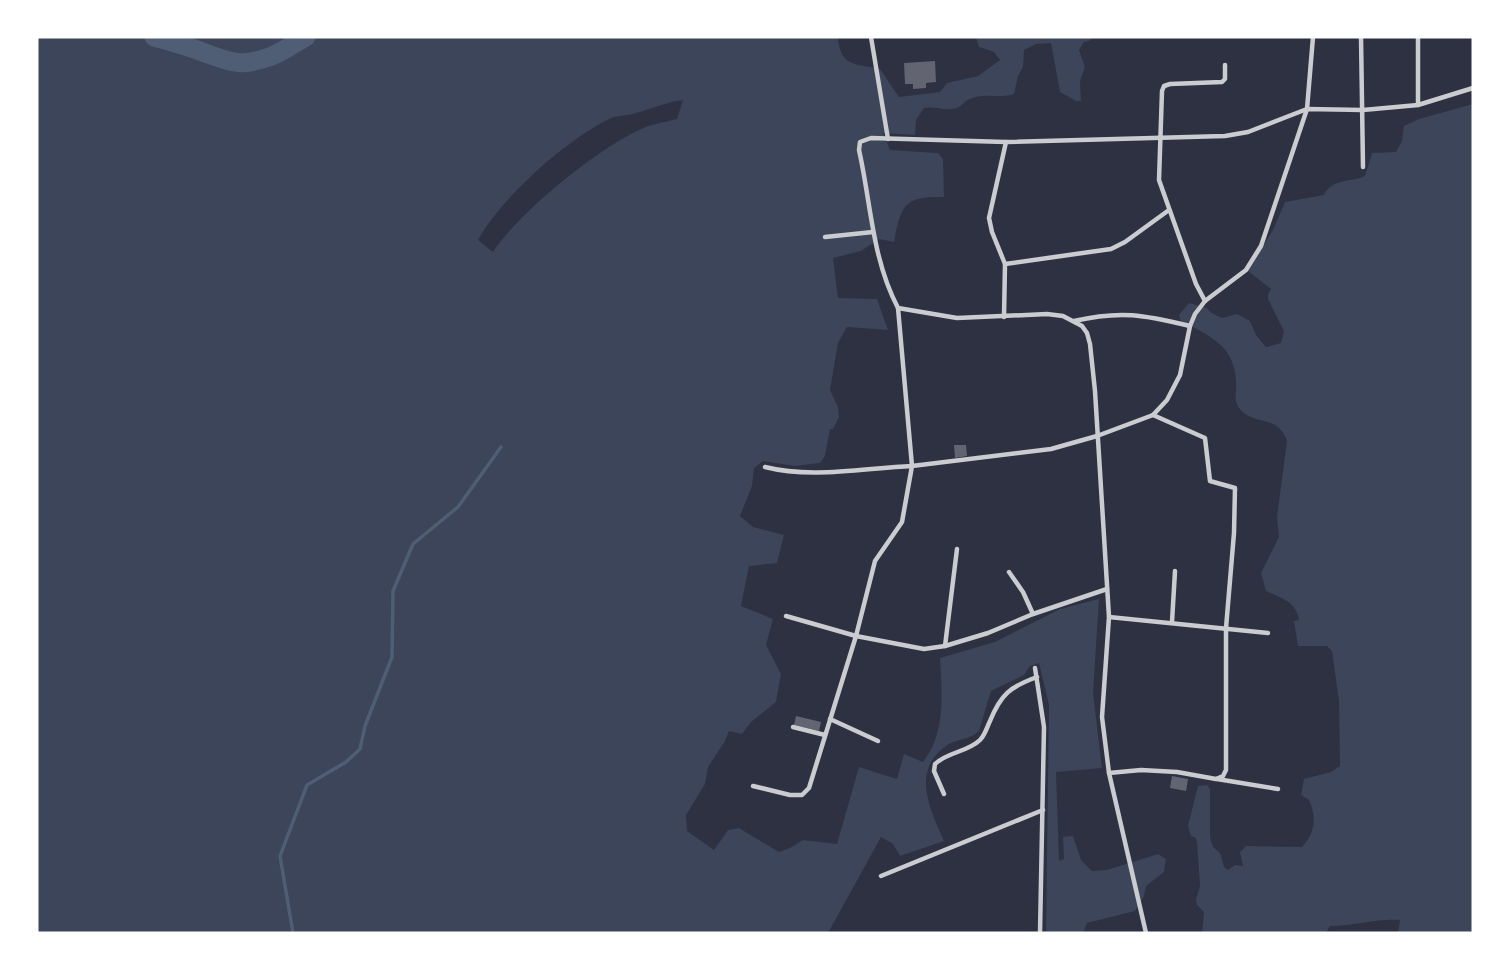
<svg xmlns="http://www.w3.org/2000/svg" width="1510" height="970" viewBox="0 0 1510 970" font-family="'Roboto Serif',serif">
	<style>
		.green { fill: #3c4559; fill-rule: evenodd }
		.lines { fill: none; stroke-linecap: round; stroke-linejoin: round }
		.stream { stroke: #4f5d75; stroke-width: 3.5 }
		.river { stroke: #4f5d75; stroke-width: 19 }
		.building { fill: #626471 }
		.minor { stroke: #caccd0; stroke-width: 4.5 }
	</style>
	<rect width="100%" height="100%" fill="#2d3142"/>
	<g class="green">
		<path d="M37,37h801c2,30 16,26 42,32l19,28 41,-5 7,-9 31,-7 22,-16 -6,-8 -15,-5 -3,-10h117l-4,4 -5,1 -5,8 6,17 -5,14 1,20h-5l-16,-9 -9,-49 -15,1 -12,6 -1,17 -5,9 -4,18c-14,5 -30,-2 -44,5 -8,3 -7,9 -19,10 -10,1 -18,-3 -27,-1l-8,12 -1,15 -32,-2 7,17 48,3 5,6 1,38c-40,-1 -43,8 -50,45l-15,-3 -18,12 -28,7 5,40 39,1 11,31 -41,-3 -9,16 -8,47 8,17 1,10 -6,12h-3l-5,27 -5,7 -25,3 -32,-5 -9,7 -2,18 -12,30 13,11 31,8 -7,28 -28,3 -8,40 32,13 -7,26 15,29 -5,28 -25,20 -9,12 -13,-3 -4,10 -17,26 -3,17 -19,31 1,16 27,19 14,-20 11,-2 40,24 11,-4 13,-8 34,4 22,-77 38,12 7,-25 19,8c23,-29 19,-69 17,-104l55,-16 65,-33 39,-10 -6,94 9,75 -46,4 3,89 5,-2 -1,-22 10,-1 8,24 11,11 15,-1 51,-16 8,5 -2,13 -18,14 -2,10 -9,15 -48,12 -4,10h-37l3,-228 -10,-42 -9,3 -6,9 -33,16 -12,40c-8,8 -20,8 -30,13 -39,25 -20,63 -5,97l-44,15 -7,-12 -12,-7 -53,96h-791zM683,100l-6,19c-12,3 -25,5 -36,10 -44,20 -122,83 -148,123l-15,-12c24,-43 87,-99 131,-121 8,-4 18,-3 27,-6 16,-4 30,-11 47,-13z"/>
		<path d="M1473,104v829h-75l2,-13c-23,-2 -46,6 -70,6l-4,7h-124l2,-21 -7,-7 -1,-5 4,-14 -3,-44 -1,-4 -5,-2 -3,-10 10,-40 9,-1 3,4v48l3,10 7,6 4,14 4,3 7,-5 8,1 -3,-14 6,-6 56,1c13,-14 15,-29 7,-47l-8,-5 3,-16 27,-7 9,-6 -1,-65 -7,-50 -5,-5h-29l-4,-25 5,-1c-3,-19 -18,-22 -33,-29l-5,-18 18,-36 -2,-20 10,-76c-10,-28 -33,-14 -48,-33 -6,-9 -2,-16 -3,-26 -1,-37 -27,-46 -56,-62l-1,-5 10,-12 18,5 3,4 12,6 15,-4 13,7 6,14 10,12 15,-4 3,-12 -16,-32v-5l3,-5 -23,-18 25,-41 12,-28 39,-7c9,-17 24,-12 41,-19l7,-23 24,-1 6,-11 2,-15 15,-7z"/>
	</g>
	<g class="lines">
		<path class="stream" d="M293,933l-13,-77 27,-71 39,-23 14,-13 5,-23 27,-69 1,-66 20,-47 45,-37 43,-60"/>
		<path class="river" d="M154,37c14,4 29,8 43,13 31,11 41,19 75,6 12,-5 23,-13 34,-19"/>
	</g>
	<g class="building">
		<path d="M935,61l1,21 -10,1v5l-13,1v-5h-8l-1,-21z"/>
		<path d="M954,445h12l1,11 -12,2z"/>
		<path d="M796,716l25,6 -2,9 -25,-6z"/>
		<path d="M1172,776l16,3 -2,12 -16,-3z"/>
	</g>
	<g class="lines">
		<g class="minor">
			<path d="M871,37l17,102"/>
			<path d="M1361,37l2,130"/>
			<path d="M1418,37v68"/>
			<path d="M825,237l48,-5"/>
			<path d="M1005,264l106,-15 14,-7 44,-32"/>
			<path d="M1205,301l-9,-17 -37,-104 3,-89 2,-5 6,-2 52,-2 3,-3v-14"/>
			<path d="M1004,317l1,-53 -13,-32 -3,-14 17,-76"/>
			<path d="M1074,321c47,-11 70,-6 116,5"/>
			<path d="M765,467c47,12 99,1 147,-1l-14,-158"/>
			<path d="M1009,572l14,20 10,22"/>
			<path d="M786,616l70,20 68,13 21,-3 43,-13 45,-19 74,-25"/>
			<path d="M1109,617l159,16"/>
			<path d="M1172,622l3,-51"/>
			<path d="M945,646l12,-97"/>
			<path d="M1035,668l9,59 -4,206"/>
			<path d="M830,719l48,22"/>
			<path d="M793,727l32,8"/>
			<path d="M1109,773l32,-3 36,2 39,7 7,-3 3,-6v-142l8,-95 1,-45 -25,-7 -5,-43 -52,-23"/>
			<path d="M1217,779l61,10"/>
			<path d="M753,786l37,9h12l7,-7 47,-152 19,-75 27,-39 10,-56 139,-17 46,-13 56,-21 14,-15 13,-25 10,-49 5,-12 10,-13 41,-31 15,-24 46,-137 6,-72"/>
			<path d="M944,794l-10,-23 1,-7c12,-12 33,-12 45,-24 5,-5 7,-13 10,-19 11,-27 20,-34 47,-44"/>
			<path d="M881,876l162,-66"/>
			<path d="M1146,933l-37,-160 -7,-56 7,-100 -14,-226 -5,-47 -3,-11 -5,-7 -19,-10 -16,-2 -90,4 -59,-10c-26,-49 -27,-105 -39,-158l1,-8 11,-4 135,4 219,-6 23,-4 59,-23 56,1 55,-5 55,-17"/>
		</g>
	</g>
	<rect width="1510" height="970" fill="none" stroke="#ffffff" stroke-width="77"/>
</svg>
